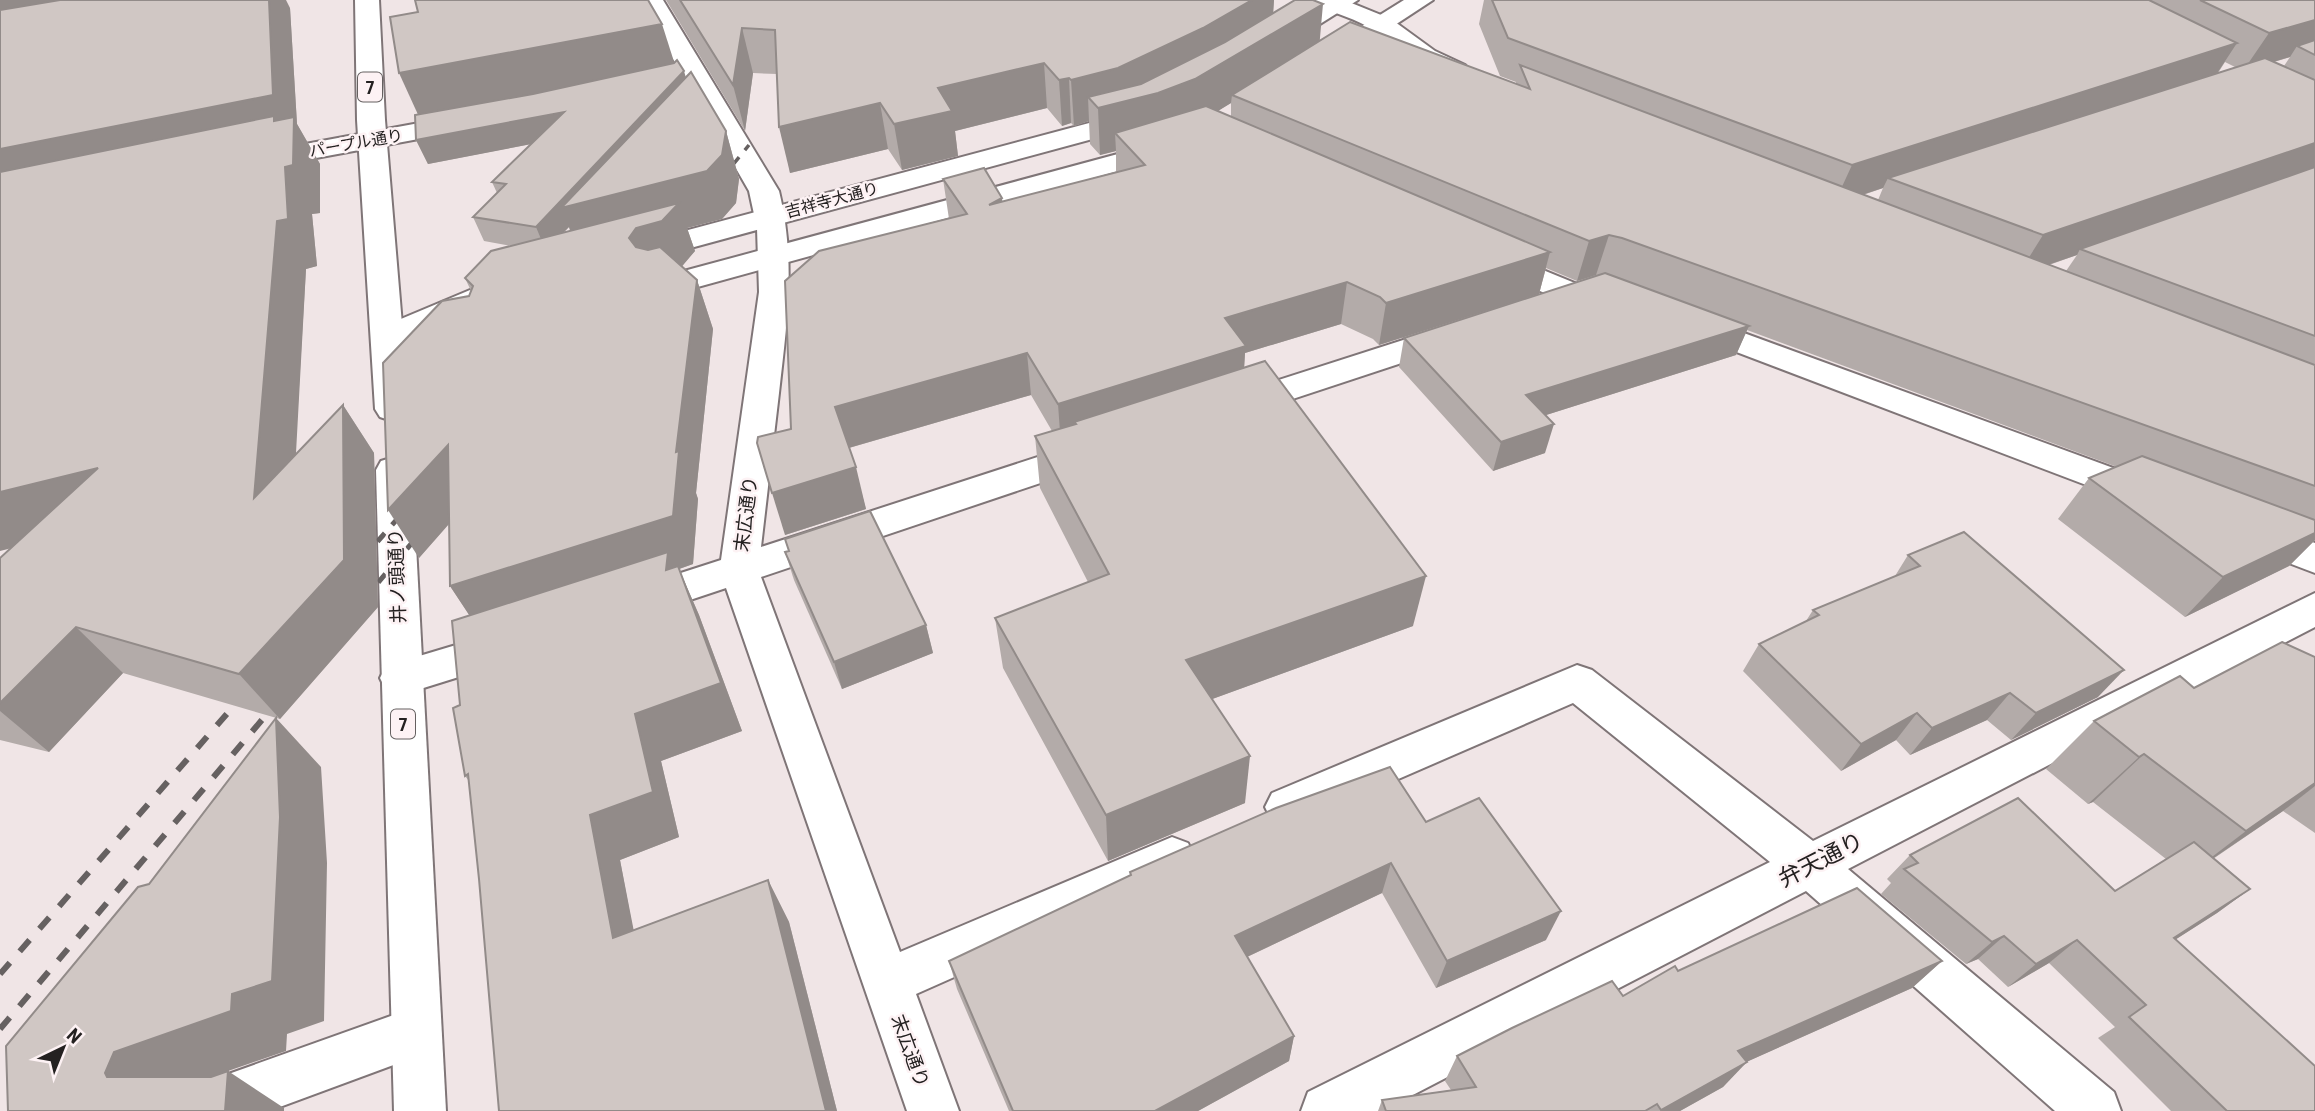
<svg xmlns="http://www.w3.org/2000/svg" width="2315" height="1111" viewBox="0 0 2315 1111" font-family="'Roboto Condensed','Noto Sans JP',sans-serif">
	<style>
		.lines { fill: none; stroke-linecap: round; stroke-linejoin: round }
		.street-casing { stroke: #7f7577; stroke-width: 4 }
		.secondary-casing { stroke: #7f7577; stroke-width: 4 }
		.primary-casing { stroke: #7f7577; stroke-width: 4 }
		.street { fill: #fff; fill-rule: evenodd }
		.secondary { fill: #fff; fill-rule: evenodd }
		.primary { fill: #fff; fill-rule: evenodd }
		.rail-far2 { stroke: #666161; stroke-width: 3.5; stroke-dasharray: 9 9; stroke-linecap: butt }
		.rail-far1 { stroke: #666161; stroke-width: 5; stroke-dasharray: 11 11; stroke-linecap: butt }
		.rail { stroke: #666161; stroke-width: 6; stroke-dasharray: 15 15; stroke-linecap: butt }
		.wall { fill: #b3aba9; fill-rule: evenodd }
		.shaded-wall { fill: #928b89 }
		.building { fill: #d0c7c4; stroke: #928b89; stroke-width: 2 }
		.labels { text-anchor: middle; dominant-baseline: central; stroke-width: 5; stroke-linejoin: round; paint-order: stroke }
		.far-street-label { font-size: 16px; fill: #242121; stroke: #fdf2f4 }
		.shield { fill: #fdf2f4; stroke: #656060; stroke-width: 2 }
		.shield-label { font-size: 18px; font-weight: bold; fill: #242121 }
		.street-label { font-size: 19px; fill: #242121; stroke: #fdf2f4 }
		.near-street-label { font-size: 23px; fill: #242121; stroke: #fdf2f4 }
	</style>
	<rect width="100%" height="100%" fill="#f0e5e6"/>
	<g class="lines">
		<defs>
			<g id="street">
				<path d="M639,0h24l116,191c17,69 8,132 0,202 -6,51 -12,102 -18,154l326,-106 13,4 5,9 -5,9 -339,114 139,375 272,-115 16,6 7,15 -7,15 -272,121 43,117h-52l-181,-523 -90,30 -14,-4 -6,-11 6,-11 99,-32 38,-268 -2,-64 -8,-37z"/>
				<path d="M1311,0h33l47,19 44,32 30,14 4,5 -4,5c-32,9 -65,-29 -90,-44 -18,-12 -41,-18 -61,-26z"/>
				<path d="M468,114l10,2 4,6 -4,6 -216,40 -10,-2 -4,-6 4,-6 10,-2z"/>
				<path d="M1494,250l93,38 5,7 -5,7 -11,3 -11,-3 -82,-36 -4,-7 4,-7z"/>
				<path d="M1692,314l465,170 5,9 -5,9 -13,4 -13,-4 -450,-171 -5,-7 5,-7z"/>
				<path d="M1450,325l12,4 4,7 -4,7 -224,74 -12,-4 -5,-8 5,-8z"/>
				<path d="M2252,520l63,23v30l-76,-29 -6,-10 6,-10z"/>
				<path d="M2315,593v34l-467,242 266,223 7,19h-66l-249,-220 -424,220h-81l7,-19 462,-230 -197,-159 -285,124 -16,-6 -7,-14 7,-14 305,-128 15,5 221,171z"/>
				<path d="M506,630l14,4 6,12 -6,12 -119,37 -15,-5 -6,-12 6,-12z"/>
				<path d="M416,1007l18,7 7,18 -7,18 -165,61h-98l7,-19z"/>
			</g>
			<g id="secondary">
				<path d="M1329,0h29l-73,46h-18l-4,-5 4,-5z"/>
				<path d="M1404,0h29l-96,63h-18l-4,-5 4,-5z"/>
				<path d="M1138,110l10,2 4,6 -4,6 -509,138 -11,-2 -4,-7 4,-7z"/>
				<path d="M1166,141l10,2 4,6 -4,6 -511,141 -11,-3 -5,-7 5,-7z"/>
				<path d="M470,290l11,3 5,7 -5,7 -92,40 -12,-4 -4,-7 4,-7z"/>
			</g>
			<g id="primary">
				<path d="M355,0h24l6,120 24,289 -5,8 -12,4 -12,-4 -5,-8 -18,-289z"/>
				<path d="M394,457l13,4 5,9 34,641h-52l-18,-641 5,-9z"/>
			</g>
		</defs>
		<use href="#street" class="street-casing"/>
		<use href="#secondary" class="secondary-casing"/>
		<use href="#primary" class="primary-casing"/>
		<use href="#street" class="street"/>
		<use href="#secondary" class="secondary"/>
		<use href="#primary" class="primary"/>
		<path class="rail-far2" d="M722,178l27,-33"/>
		<g class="rail-far1">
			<path d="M363,558l44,-50"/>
			<path d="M364,599l59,-69"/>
		</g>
		<g class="rail">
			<path d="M0,974l246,-282"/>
			<path d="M0,1029l278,-328"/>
		</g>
	</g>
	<g class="wall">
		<path d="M666,0h608l-1,13 47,27 196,44v-2l-16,-6 -21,-52 5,-24h831v540l-26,26 -104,51 -127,-98 31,-41 28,-11 -370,-137 -11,25 -190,60 -1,38 -52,18 -94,-104 5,-29 193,-62 -20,5 -31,-13 -7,26 -160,51 -6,-6 -32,-15 -96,29 -1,14 169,259 -201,73 33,104 -137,58 -105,-193 -8,-50 93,-36 -48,-94 -5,-52 17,-5 -21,-36 -182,53 17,61 -81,26 6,-106 158,-210 -6,-40 59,23 114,-29v-22l-16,4 -10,-11 -1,-23 -15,5 -3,-3 -9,3 -15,-18 -92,23 3,25 -56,14 -14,-21 -98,24 -13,-99 -24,-1 -8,58zM2290,57l-6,9 -10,-4zM2225,62l10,5 -17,6zM1231,103v14l-14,-6zM1883,188l-5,12 -15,-5zM2077,255l-11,16 -17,-6z"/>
		<path d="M290,8l7,116 23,40v49l-8,1 5,52 -11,3 -11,186 48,-50 31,48 4,154 -98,112 -157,-46 -74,79 -49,-12v-182l10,-9z"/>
		<path d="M418,12l256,51 52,68 13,48 -3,24 -14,16 -35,9 8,23 -14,15 16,14 16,49 -17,164 2,6 -5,65 -14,5 20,46 43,116 -81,30 18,76 -59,23 13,70 135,-50 21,42 48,189h-338l-20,-232 -10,-98 -4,-5 -5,-71 10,-89 -20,-30 -1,-62 -30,34 50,-262 2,-5 -6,-13 47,-32 -28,-5 -11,-24 24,-24 -5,-11 39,-38 -103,20 -12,-24 2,-25zM569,227l1,4 -7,1z"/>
		<path d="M785,552l141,73 7,28 -91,36 -48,-109z"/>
		<path d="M1908,555l190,142 -87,43 -24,-20 -77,35 -14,-15 -55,31 -98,-100 16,-27 47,-23 7,-11 82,-34z"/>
		<path d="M2315,657v176l-32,-22 -70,48 37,30 -33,24 -41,26 139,172h-144l-73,-73 17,-11 -66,-64 -41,24 -30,-28 -12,5 -85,-70 10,-11 -4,-4 23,-24 205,36 51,-32 -73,-57 -5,2 -42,-35 48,-48 100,-33z"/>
		<path d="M1426,822l120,118 -110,48 -54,-95 -135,64 47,79 -5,25 -91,50h-189l-52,-122 -8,-28 181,-85v-4z"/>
		<path d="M1942,961l-30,27 -166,74 -23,25 -43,24h-302l4,-11 69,-10 -6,-9 12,-25 166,-60 55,-25z"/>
	</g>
	<g class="shaded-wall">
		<path d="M0,0h228l-228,39z"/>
		<path d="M269,0h17l4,8 7,116 23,40v49l-8,1 5,52 -11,3 -15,276 -291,-342v-54z"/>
		<path d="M1252,0h22l-2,31 51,-27 -4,45 -87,46 -1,8 -37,23 -79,7 1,18 -16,4 -2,-47 -10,-11 1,24 -15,5 -3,-46z"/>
		<path d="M2315,20v29l-18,-3 -7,11 -47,14 26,-38z"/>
		<path d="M662,24l14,44 -256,51 -21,-46z"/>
		<path d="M742,28l11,45 -8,58 -12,-46z"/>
		<path d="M2237,43l-25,38 -324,97 -5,10 -49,16 18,-39z"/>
		<path d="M1044,63l3,45 -92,23 3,25 -56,14 -8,-46 44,-36z"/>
		<path d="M684,71l7,24 35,36 13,48 -3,24 -14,16 -35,9 8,23 -16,19 -98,-13 -12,-30 -23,24 -10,-24z"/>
		<path d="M1069,78l2,45 -9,3 -3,-46z"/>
		<path d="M880,103l8,46 -98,24 -11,-46z"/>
		<path d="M564,112l9,24 -145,28 -12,-24z"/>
		<path d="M2315,143v29l-235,77 -3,6 -59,20 25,-40z"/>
		<path d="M1002,198l4,41 -17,-34z"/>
		<path d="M1609,235l-13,40 -19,6 12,-40z"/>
		<path d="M1550,252l-11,42 -160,51 7,-42z"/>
		<path d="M697,280l16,49 -17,164 2,6 -5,65 -14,5 20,46 43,116 -81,30 18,76 -59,23 23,118 -30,-40 -132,-305 -31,-47 226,-134z"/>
		<path d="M1347,282l-6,42 -96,29 -2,35 -167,36 -2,-2 2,20 -15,4 -3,-42 167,-86z"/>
		<path d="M1749,326l-13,29 -218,69 8,-29z"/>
		<path d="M1027,353l4,42 -186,54 -10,-42z"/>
		<path d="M343,405l31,48 4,154 -98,112 -41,-45z"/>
		<path d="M1554,424l-9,29 -52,18 8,-29z"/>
		<path d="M448,445l28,48 -57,65 -31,-48z"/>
		<path d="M856,467l10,42 -81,26 -13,-42z"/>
		<path d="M98,468l41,48 -139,35v-59z"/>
		<path d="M2315,533v7l-26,26 -104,51 38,-40z"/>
		<path d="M1426,576l-13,50 -228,83 1,-49z"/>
		<path d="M926,625l7,28 -91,36 -8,-27z"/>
		<path d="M76,627l47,46 -74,79 -49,-41v-8z"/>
		<path d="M2124,670l-26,27 -87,43 25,-27z"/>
		<path d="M2010,693l-23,27 -77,35 22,-27z"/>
		<path d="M1917,713l-21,27 -55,31 20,-27z"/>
		<path d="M276,718l45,49 6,96 -3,158 -37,13 -1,17 -58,20 56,37v3h-59l-48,-21 -70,-13 -2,-4 9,-21 118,-58z"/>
		<path d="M2144,754l-51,48 -5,2 51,-47z"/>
		<path d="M1250,756l-5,47 -137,58 -2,-46z"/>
		<path d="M2315,783v3l-32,25 -96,65 59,-45z"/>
		<path d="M1391,863l-9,30 -150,71 3,-28z"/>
		<path d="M768,880l21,42 48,189h-11z"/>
		<path d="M2250,889l-33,24 -75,48 32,-23z"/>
		<path d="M1561,911l-15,29 -110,48 11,-27z"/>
		<path d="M2004,936l-26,23 -12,5 26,-22z"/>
		<path d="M2077,940l-28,23 -41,24 28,-23z"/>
		<path d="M1942,961l-30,27 -197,88 23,-25z"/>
		<path d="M1294,1036l-5,25 -91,50h-43z"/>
		<path d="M1747,1062l-24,25 -43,24h-20z"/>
	</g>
	<g class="building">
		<path d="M60,0h209l4,95 -273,54v-139z"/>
		<path d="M415,0h233l14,24 -263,49 -9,-56 28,-5z"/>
		<path d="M680,0h572l-49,28 -85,40 -47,12 -2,-2 -10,2 -15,-17 -106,25 14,23 -58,13 -14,-21 -101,24 -4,-97 -33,-2 -9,57z"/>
		<path d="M1295,0h18l10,4 -128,75 -37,14 -60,15 -10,-11 53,-13 84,-42z"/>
		<path d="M1492,0h657l88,43 -385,122 -344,-127z"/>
		<path d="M2200,0h115v20l-46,13z"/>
		<path d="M1350,22l180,67 -10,-24 795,300v121l-693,-248 -13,-3 -20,6 -357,-146z"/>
		<path d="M2315,40v15l-18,-9z"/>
		<path d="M2265,58l50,22v63l-272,92 -155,-57z"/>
		<path d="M677,60l7,11 -148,156 -63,-10 33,-33 -14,-2 72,-70 -148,28 -1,-25 118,-21 141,-31z"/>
		<path d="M691,72l35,59 -4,24 -15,16 -146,37z"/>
		<path d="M1206,106l344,146 -164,51 -6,-6 -33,-15 -122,36 21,28 -188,58 -31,-51 -192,54 21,60 -84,26 -15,-50 1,-6 33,-8 -6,-148 34,-30 148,-37 -24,-35 41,-11 18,30 -13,7 156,-40 -30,-32z"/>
		<path d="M274,116v5l20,-4 -1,48 -8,2 3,52 -11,2 -23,277 89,-93 1,155 -105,114 -163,-47 -76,76v-145l98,-90 -98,24v-320z"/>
		<path d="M2315,167v169l-235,-87z"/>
		<path d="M679,203l-17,18 -26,7 -7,10 7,9 12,3 12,-3 37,33 -21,172 3,-1 -6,65 -223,70 -2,-141 -60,65 -5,-147 59,-62 27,-5 4,-10 -8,-8 26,-27z"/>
		<path d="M1605,273l144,53 -223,69 28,29 -53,18 -97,-104z"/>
		<path d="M1265,361l161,215 -240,84 64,96 -144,59 -111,-197 114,-44 -74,-138 41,-12 -2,-2z"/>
		<path d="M2142,456l173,64v13l-92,44 -134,-99z"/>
		<path d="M870,511l56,114 -92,37 -49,-110 4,-1 -4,-12z"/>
		<path d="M1964,532l160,138 -88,43 -26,-20 -78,35 -15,-15 -56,31 -102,-100 60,-29 -6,-5 107,-44 -12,-11z"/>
		<path d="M668,552l-2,18 12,-4 43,117 -86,31 18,78 -63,23 23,123 155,-58 58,231h-327l-20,-232 -11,-105 -3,2 -12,-68 7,-3 -8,-84z"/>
		<path d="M2282,642l33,15v126l-69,48 -102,-77 -5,3 -45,-36 86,-45 14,12z"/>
		<path d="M276,718l4,99 -8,164 -40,13 -1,17 -117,41 -9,21 2,4h104l17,-6 -3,40h-217l-2,-65 132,-159 11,-3z"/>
		<path d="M1390,767l36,55 53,-24 82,113 -114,50 -56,-98 -156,73 59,100 -139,75h-142l-64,-150 182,-86 -1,-3 146,-64z"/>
		<path d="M2018,798l97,93 79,-49 56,47 -76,49 141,128v45h-88l-98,-94 17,-12 -69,-65 -41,24 -32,-28 -12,6 -88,-73 14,-6 -8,-8z"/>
		<path d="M1857,888l85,73 -204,90 9,11 -86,48 -4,-6 -12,7h-259l-4,-11 94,-13 -19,-31 55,-28 100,-47 11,15 52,-30 3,5z"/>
	</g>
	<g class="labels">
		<g class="far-street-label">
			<text transform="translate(356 143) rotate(-10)">パープル通り</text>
			<text transform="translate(832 200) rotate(-15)">吉祥寺大通り</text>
		</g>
		<g class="shield">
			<rect x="358" y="72.5" width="24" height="29" rx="5"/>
			<rect x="391" y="709.5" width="24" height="29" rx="5"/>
		</g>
		<g class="shield-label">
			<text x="370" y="87">7</text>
			<text x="403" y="724">7</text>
		</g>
		<g class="street-label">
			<text transform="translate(746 514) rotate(-83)">末広通り</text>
			<text transform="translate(397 576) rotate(-92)">井ノ頭通り</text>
			<text transform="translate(910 1051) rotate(70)">末広通り</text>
		</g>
		<g class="near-street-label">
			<text transform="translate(1821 860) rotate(-27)">弁天通り</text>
		</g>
	</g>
	<g transform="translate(63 1048) rotate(43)" stroke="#fdf2f4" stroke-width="5" paint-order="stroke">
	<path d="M0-5L12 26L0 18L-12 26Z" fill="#242121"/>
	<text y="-10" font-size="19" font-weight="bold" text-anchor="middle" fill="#242121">N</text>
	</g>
</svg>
